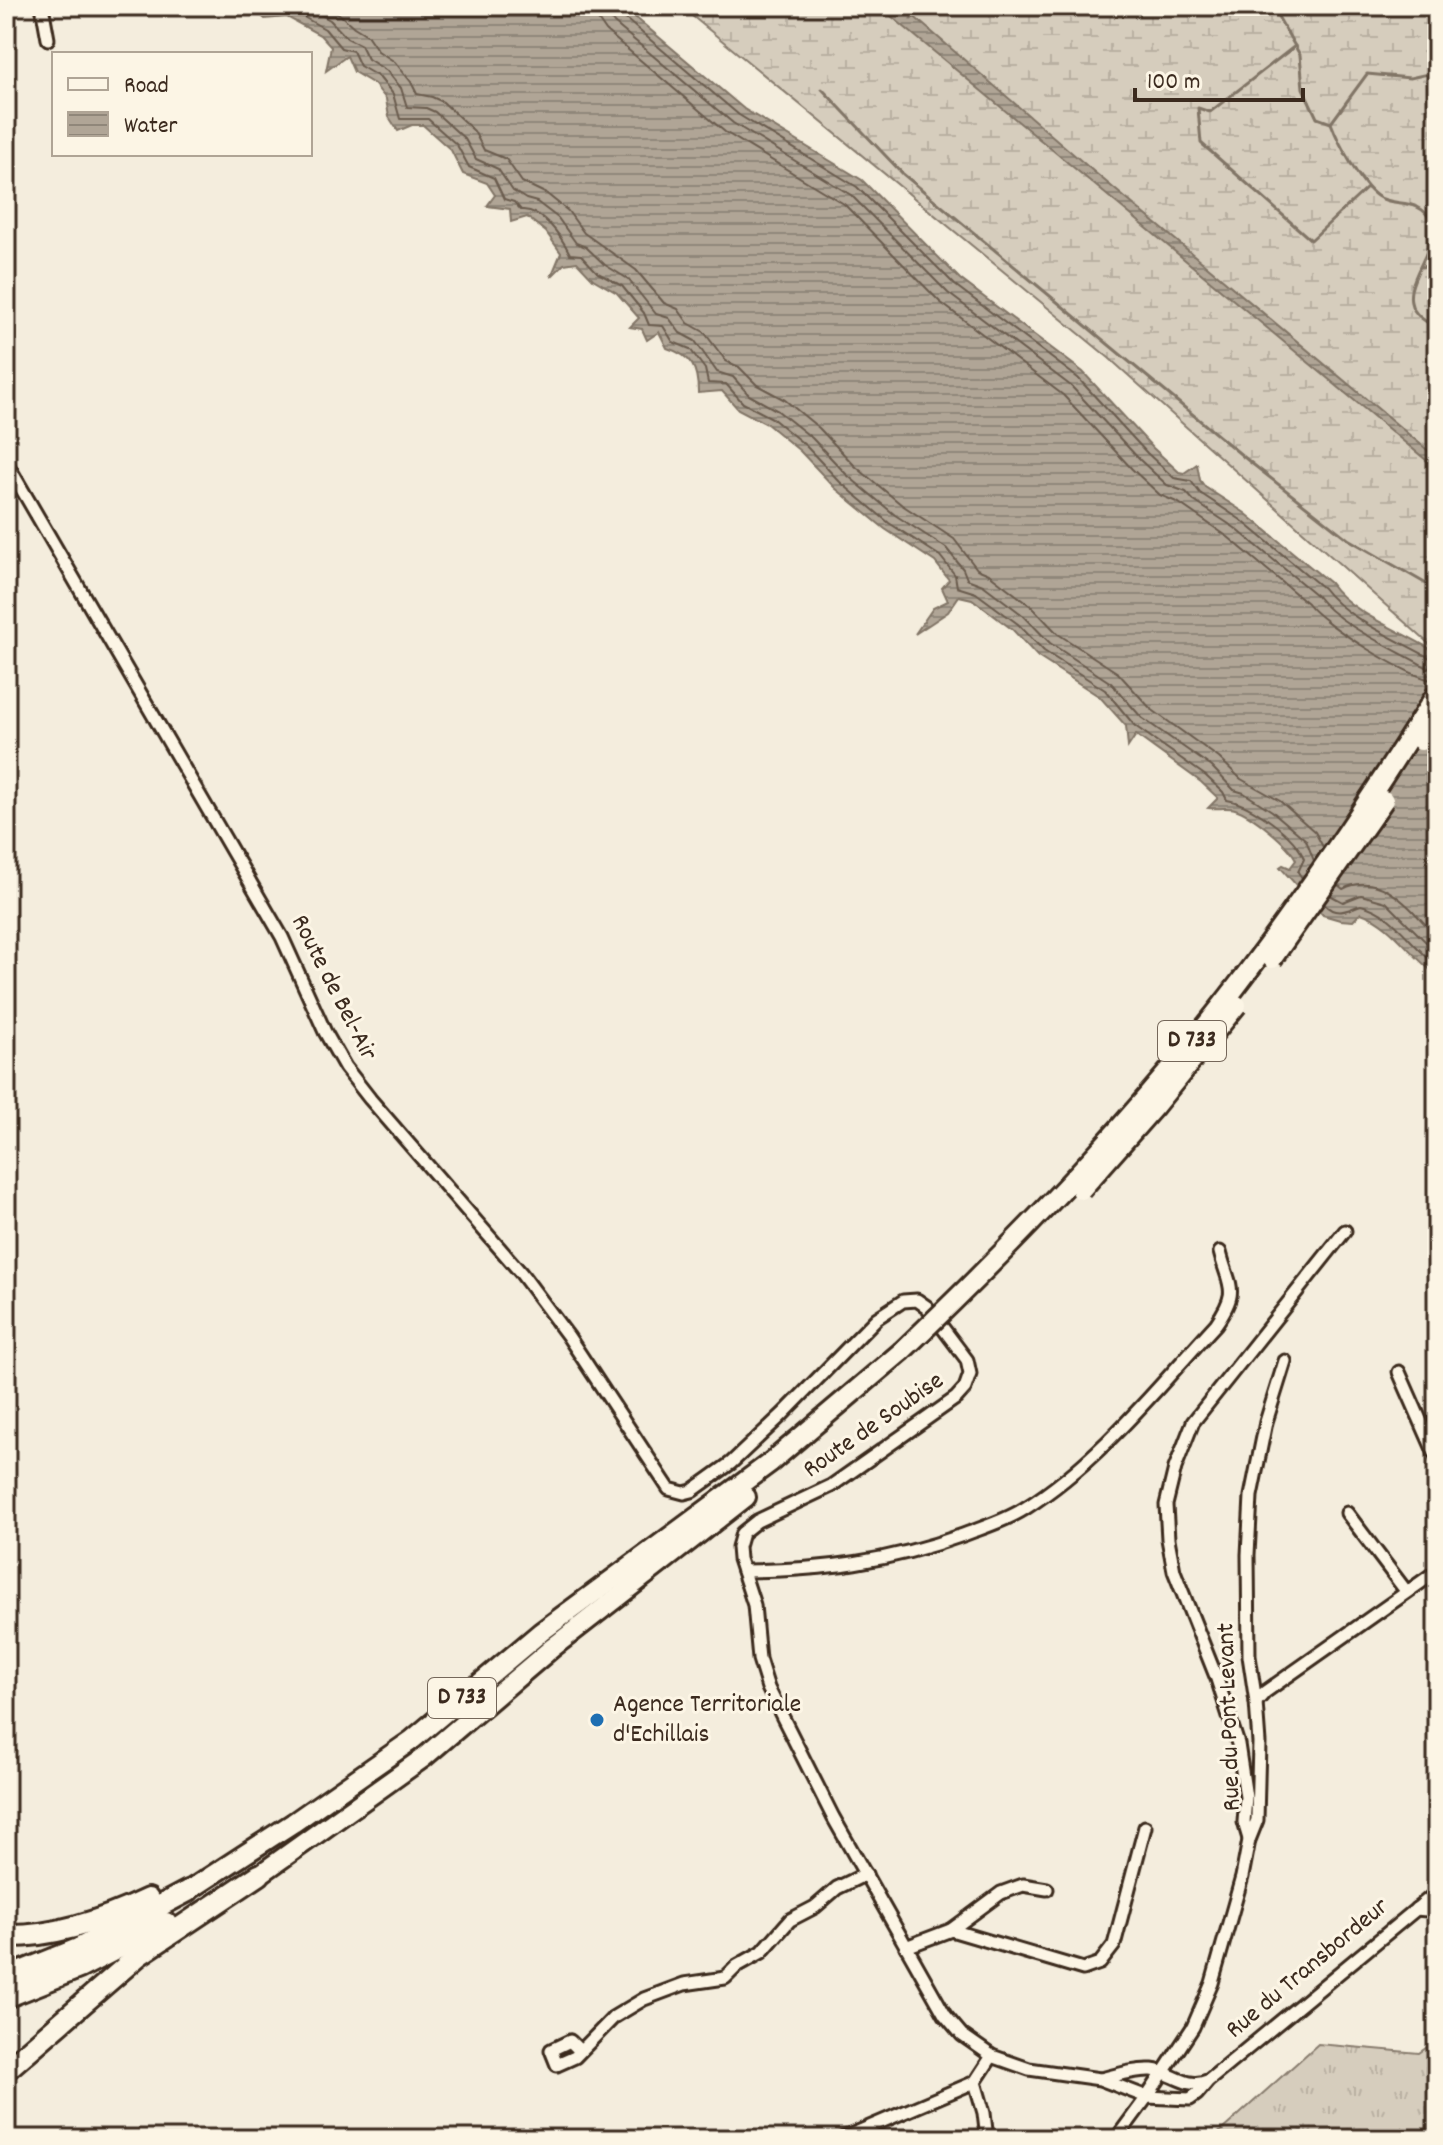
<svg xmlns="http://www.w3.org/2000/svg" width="1443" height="2145" viewBox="0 0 1443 2145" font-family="Dekko,sans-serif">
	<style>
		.grass { fill: url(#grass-tufts); stroke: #887c6e; stroke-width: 2 }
		.wetland { fill: url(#wetland-marsh); stroke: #887c6e; stroke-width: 2 }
		.water { fill: url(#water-rules); stroke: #817466; stroke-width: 2 }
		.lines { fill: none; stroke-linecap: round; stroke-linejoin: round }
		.shore { stroke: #6a5b4e; stroke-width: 2 }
		.stream { stroke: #817466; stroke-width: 3 }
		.street-casing { stroke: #3b2a1e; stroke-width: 17 }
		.primary-casing { stroke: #3b2a1e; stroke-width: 24 }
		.highway-casing { stroke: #3b2a1e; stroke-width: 26 }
		.street { stroke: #fcf5e5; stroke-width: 11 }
		.primary { stroke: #fcf5e5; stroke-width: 18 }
		.highway { stroke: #fcf5e5; stroke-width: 20 }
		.primary-bridge-casing { stroke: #3b2a1e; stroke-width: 24; stroke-linecap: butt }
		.primary-bridge { stroke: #fcf5e5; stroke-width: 18 }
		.poi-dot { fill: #1f6fb2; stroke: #fcf5e5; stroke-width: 3 }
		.labels { text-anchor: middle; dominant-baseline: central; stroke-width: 6; stroke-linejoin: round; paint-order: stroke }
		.shield { fill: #fcf5e5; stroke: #75675a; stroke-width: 2 }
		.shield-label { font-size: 24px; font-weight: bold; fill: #3b2a1e }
		.street-label { font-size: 26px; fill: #3b2a1e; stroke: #fcf5e5 }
		.poi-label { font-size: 26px; fill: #3b2a1e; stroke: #fcf5e5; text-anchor: start }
	</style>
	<defs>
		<pattern id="grass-tufts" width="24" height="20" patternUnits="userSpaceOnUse" patternTransform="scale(2)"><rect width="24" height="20" fill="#d6cdbd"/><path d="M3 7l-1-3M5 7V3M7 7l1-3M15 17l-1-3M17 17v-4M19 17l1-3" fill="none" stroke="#b9b0a2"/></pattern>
		<pattern id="wetland-marsh" width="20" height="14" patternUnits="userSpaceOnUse" patternTransform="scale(2)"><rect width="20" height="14" fill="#d6cdbd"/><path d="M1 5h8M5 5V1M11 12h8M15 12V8" fill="none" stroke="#b9b0a2"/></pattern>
		<pattern id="water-rules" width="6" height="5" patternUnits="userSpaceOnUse" patternTransform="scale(2)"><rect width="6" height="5" fill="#b0a596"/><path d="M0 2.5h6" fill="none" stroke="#90877a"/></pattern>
	</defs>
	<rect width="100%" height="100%" fill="#f4eddd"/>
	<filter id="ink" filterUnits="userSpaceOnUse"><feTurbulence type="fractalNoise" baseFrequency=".0125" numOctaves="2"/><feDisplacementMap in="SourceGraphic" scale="16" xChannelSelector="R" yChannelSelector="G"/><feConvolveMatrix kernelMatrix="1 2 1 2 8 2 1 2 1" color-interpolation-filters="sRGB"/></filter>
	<g filter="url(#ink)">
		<path class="grass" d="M1437,2040v99h-225l106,-95 101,9z"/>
		<path class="wetland" d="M680,6h757v645l-328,-293z"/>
		<g class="water">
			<path d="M251,6h371l122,103 118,71 98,99 123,93 70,76 26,24 5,1 13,-9 3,16 5,7 40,26 85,70c21,31 75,49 107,70v322c-27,-19 -45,-52 -76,-62l-8,8 -13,-1 -17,-5 -43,-48 3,-2 7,3 6,-8c-6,-15 -45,-46 -61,-51 -7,-2 -19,0 -27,-1l10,-10 -17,-16 -65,-47 -8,12 -2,-21 -26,-29 -62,-40 -25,-27 -41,-31 -13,-3 -11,16 -33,22 18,-26 15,-7 -6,-13 7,-8 -14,-18 -50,-33 -50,-41 -35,-37 -33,-27 -29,-15 -16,-18 -24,2c0,-25 -6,-37 -31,-45l-8,-16 -12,8 -5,-11 -12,-2 9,-9 -22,-25 -24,-14 -16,-17 -13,2 -13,13 10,-24 -15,-21 -19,-15 -16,5 -1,-13 -23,-3 8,-11 -8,-12 -24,-9 -12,-24 -28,-25h-11l-14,6 -9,-14 -3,-18 -12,-15 -20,-12 -7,-16 -21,15 5,-24 -11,-12 -33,-18 -22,2z"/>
			<path d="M879,6h22l17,14 175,151 344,287v11z"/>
		</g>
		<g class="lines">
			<g class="shore">
				<path d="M263,6l6,4h22l34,19 16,19 12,3 7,15 19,11 14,17 7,25h28l29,26 12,22 25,11 10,21 10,3 7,8c21,-2 40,26 49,44l11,1 17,18 24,13 22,27 5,12 14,1 10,16 17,7 15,20 3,14 18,1 17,19 29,15 33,27 35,37 49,41 51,33 15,19 2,12 19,6 42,31 26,27 61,39 30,36 71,50 17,16 4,8c23,4 69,35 77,59l-6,13 4,6"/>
				<path d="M305,6l25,14 17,18 14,7 7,14 19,12 14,17 6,19 19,1 9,4 30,27 11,20 22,10 15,22 13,8 11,3 21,16 18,25 10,4 19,18 23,14 28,35 13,4 11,15 15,8 22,31 16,5 16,18 29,16 34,27 35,37 48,40 51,33 17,21 4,10 16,6 41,31 26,27 61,40 31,35 70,49 22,23 10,3 28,18 34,29 8,21"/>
				<path d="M330,6l24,21 13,8 11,16 17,11 16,20 6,12 15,3 11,5 31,29 10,19 22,9 16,23 25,12 21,17 16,22 52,37 28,33 14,6 10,14 16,9 22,29 13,6 18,18 28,15 34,28 36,38 47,39 52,34 23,30 12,5 43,33 26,27 60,39 33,36 68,49 22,21 39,22 35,31 8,15"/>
				<path d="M595,6l2,12 9,13 119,101 119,72 96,98 123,93 69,74 28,26 19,8 49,34 79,66c15,21 105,77 130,78"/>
				<path d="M608,6v9l6,8 119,100 118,72 97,98 123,93 69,74 27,25 19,7 8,9 41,27 81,67c22,30 77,53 110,72l11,2"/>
				<path d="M618,6l3,9 118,100 118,72 98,98 123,93 69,75 27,25 17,3 9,12 41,27 82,68c22,30 75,52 107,70l7,1"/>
				<path d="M1338,885l5,4c40,-20 69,22 94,48"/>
				<path d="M1330,895l13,7 18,-7 25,7 51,51"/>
				<path d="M1324,904c13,14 24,5 37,1 34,8 49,41 76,60"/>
			</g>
			<g class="stream">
				<path d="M1081,6h4"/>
				<path d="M1272,6l28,49 3,33 14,30 14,5"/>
				<path d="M911,19l16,-13"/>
				<path d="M1295,46l-85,66 -12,-4 3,35 110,97 56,-52"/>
				<path d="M1437,72l-27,6 -43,-4 -36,49c7,19 29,61 46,73 16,12 42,0 54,25 12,26 -38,67 -14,93 5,6 14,10 20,15"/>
				<path d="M822,89l81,85 347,288 98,77 89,51"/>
				<path d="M1421,267l16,-2"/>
				<path d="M1437,345l-3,5 3,4"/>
			</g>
			<defs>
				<g id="street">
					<path d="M42,6l6,33"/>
					<path d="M6,462l276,475 43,95 20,35 25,32 151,174 47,63 101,153 15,4 8,-2 39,-28 52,-49 94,-96 26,-17 14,-1 10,7 40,53 3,14 -5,14 -9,10 -125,88 -74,35 -15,12 -4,14 1,12 15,46 5,54 9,29 65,129 112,198 17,20 30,21 37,13 71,10 47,18 43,2 7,-5 11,-13 229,-189"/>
					<path d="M1399,1372l38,86"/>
					<path d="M1347,1513l59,78"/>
					<path d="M743,1571c80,-1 145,-9 220,-36 21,-8 42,-14 61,-26 75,-47 133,-121 192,-185 24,-35 13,-36 4,-72"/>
					<path d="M1256,1702l9,-10 172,-121"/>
					<path d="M1249,1839l-5,-17 2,-25 -8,-53 -21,-65 -43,-108 -6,-32 -2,-34 9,-37 18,-46 152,-191"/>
					<path d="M1416,1909l21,2"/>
					<path d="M951,1930l50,-37 22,-8 24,4"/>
					<path d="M906,1947l45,-17 132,39 17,-6 14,-18 31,-118"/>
					<path d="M579,2050l-9,-9 -19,9 6,15 18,-8 39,-40 30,-18 40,-15 41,-6 12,-12 25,-14 28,-32 25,-13 22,-19 29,-14"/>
					<path d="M1101,2079c16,-4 35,-10 51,-9 21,2 34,20 55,11"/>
					<path d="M841,2139l134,-57"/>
					<path d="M987,2139l-3,-26 -9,-31 17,-26"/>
					<path d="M1116,2139l31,-42 46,-70 19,-44 30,-106 7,-37 8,-20 2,-77 -3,-41 -7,-46 -1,-101 3,-59 15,-74 19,-61"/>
				</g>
				<g id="primary">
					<path d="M259,1875l164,-117 129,-110 194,-151"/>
					<path d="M188,1891l105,-68 119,-83 129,-108 230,-170 130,-110"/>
				</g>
				<g id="highway">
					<path d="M6,1936c49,1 98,-16 142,-37"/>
					<path d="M6,1978l72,-29 110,-58"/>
					<path d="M6,1997l73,-29 87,-45"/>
					<path d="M6,2070l133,-115 120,-80"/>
				</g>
			</defs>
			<use href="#street" class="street-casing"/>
			<use href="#primary" class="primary-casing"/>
			<use href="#highway" class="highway-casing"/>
			<use href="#street" class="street"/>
			<use href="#primary" class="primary"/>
			<use href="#highway" class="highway"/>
			<defs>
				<g id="primary-bridge">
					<path d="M1421,741l16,-24"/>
					<path d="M1272,959l112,-159"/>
					<path d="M1081,1190l74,-84 82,-101"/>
					<path d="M901,1352c120,-114 234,-233 335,-365 72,-94 138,-193 201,-294"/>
				</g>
			</defs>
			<use href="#primary-bridge" class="primary-bridge-casing"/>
			<use href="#primary-bridge" class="primary-bridge"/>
		</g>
	</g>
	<circle class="poi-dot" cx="597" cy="1720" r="8"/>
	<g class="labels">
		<g class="shield">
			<rect x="1158" y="1021" width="68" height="40" rx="6"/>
			<rect x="428" y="1678" width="68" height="40" rx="6"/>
		</g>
		<g class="shield-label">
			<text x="1192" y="1041">D 733</text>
			<text x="462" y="1698">D 733</text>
		</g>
		<g class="street-label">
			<text transform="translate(333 988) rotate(63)">Route de Bel-Air</text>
			<text transform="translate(874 1426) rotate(-35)">Route de Soubise</text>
			<text transform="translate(1230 1717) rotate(-92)">Rue du Pont Levant</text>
			<text transform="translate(1308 1969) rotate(-40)">Rue du Transbordeur</text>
		</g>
		<g class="poi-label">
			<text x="613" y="1705">Agence Territoriale<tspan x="613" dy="30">d'Echillais</tspan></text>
		</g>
	</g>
	<rect width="1443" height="2145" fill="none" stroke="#fcf5e5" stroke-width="32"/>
	<rect x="16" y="16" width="1411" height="2113" fill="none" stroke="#3b2a1e" stroke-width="3" filter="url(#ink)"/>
	<rect x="52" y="52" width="260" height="104" fill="#fcf5e5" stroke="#afa495" stroke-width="2"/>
	<rect x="68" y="78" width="40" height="12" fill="#fcf5e5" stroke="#afa495" stroke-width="2"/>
	<text x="124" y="92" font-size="24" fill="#3b2a1e">Road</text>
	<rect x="68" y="112" width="40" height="24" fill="url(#water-rules)" stroke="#afa495" stroke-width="2"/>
	<text x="124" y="132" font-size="24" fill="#3b2a1e">Water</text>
	<path d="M1135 88v12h168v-12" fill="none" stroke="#3b2a1e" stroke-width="4"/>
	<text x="1147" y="88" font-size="24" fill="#3b2a1e" stroke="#fcf5e5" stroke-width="6" paint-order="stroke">100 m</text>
</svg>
